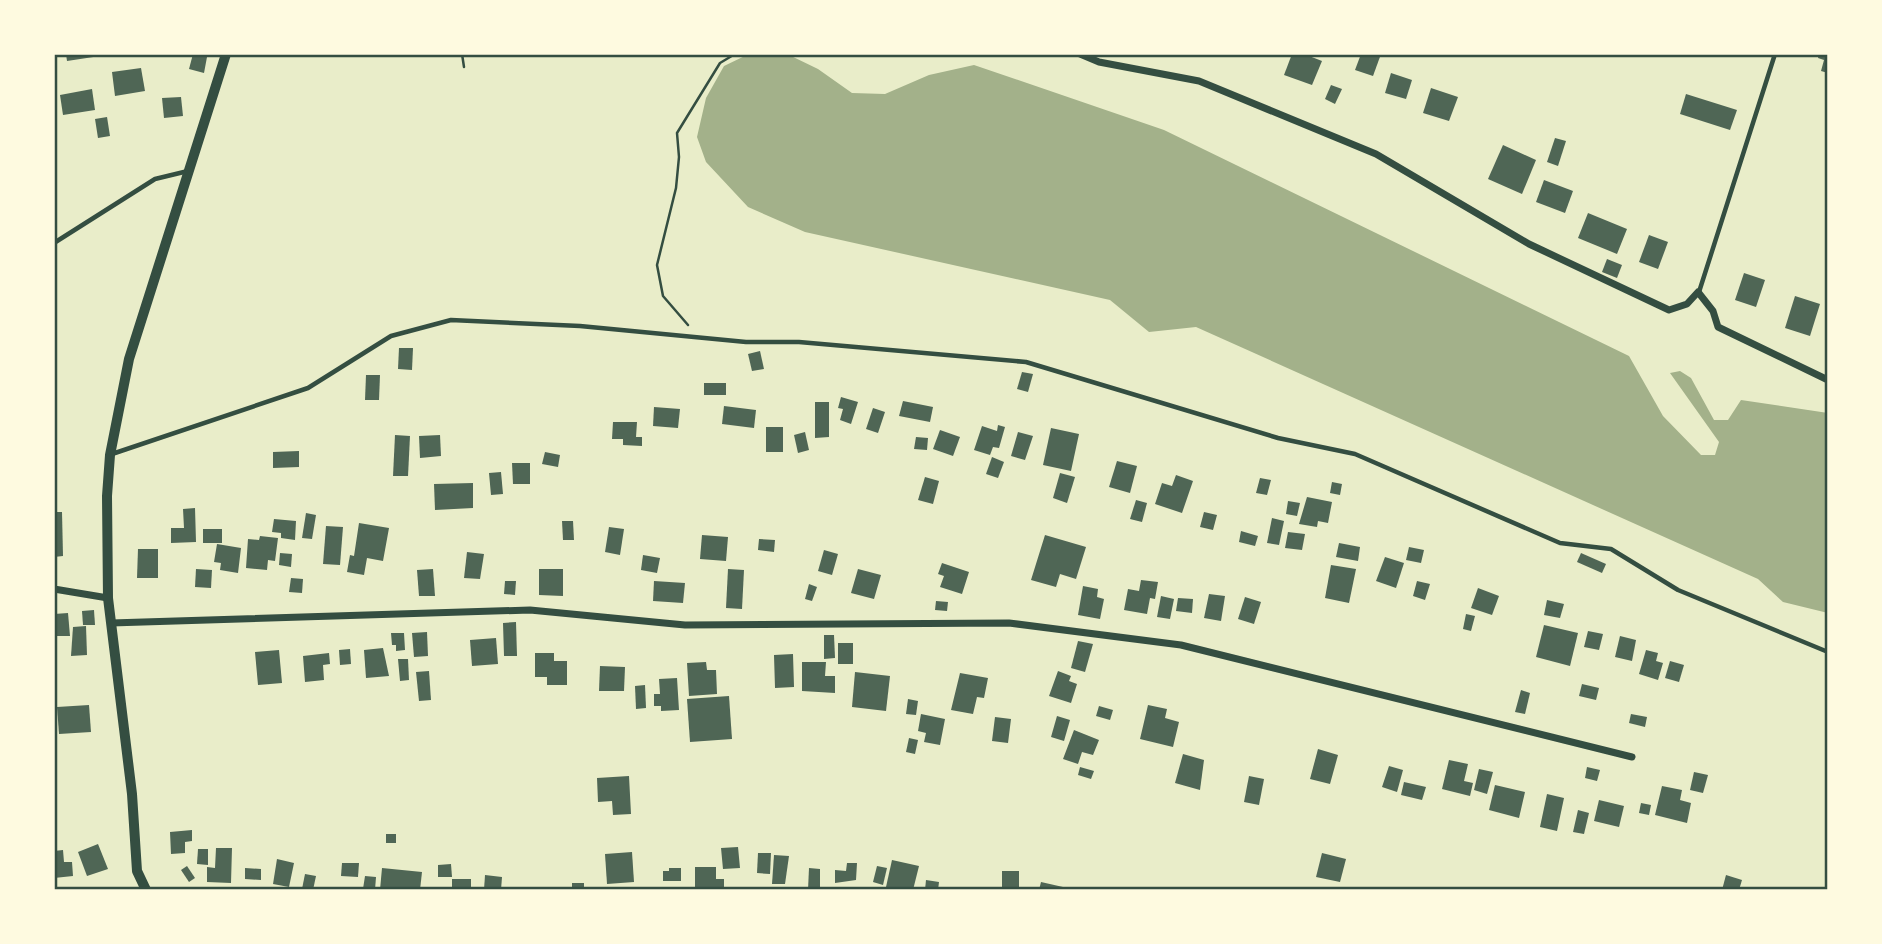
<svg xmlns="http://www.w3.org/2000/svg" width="1882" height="944" viewBox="0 0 1882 944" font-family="'Playfair Display',serif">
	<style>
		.water { fill: #a3b18a }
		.building { fill: #4f6655 }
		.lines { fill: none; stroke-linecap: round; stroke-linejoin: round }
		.path { stroke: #344e41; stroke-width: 2.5 }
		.service { stroke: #344e41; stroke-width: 4.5 }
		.minor { stroke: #344e41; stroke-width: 7 }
		.tertiary { stroke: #344e41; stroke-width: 10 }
		.neatline { fill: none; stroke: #344e41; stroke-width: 2.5 }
	</style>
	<rect width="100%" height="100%" fill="#e9edc9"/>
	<path class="water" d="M749,54h38l31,15 34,24 33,1 44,-19 45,-10 190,65 465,226 34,60 38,39h14l4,-13 -49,-69 10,-2 11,7 23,42h14l13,-20 87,13v200l-45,-11 -25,-23 -562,-252 -47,5 -39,-32 -305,-68 -57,-25 -42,-45 -9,-25 9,-39 18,-32z"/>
	<g class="building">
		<path d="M66,54h34v2l-33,5z"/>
		<path d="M193,54l14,3 -3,16 -15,-4z"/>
		<path d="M1292,54h12l18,7 -10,24 -28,-10z"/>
		<path d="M1361,54h20l-8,22 -18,-6z"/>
		<path d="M1819,54h9v19l-7,-2 3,-11 -6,-2z"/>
		<path d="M141,68l4,23 -30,5 -3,-24z"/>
		<path d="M1391,73l21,7 -6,19 -21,-6z"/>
		<path d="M1331,85l11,4 -7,15 -10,-5z"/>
		<path d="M1431,88l27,9 -9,24 -26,-8z"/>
		<path d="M92,89l3,21 -32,5 -3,-20z"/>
		<path d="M1686,94l51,16 -7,20 -50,-16z"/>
		<path d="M181,97l2,19 -19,2 -2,-20z"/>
		<path d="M107,117l3,19 -12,2 -3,-19z"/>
		<path d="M1555,138l11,3 -8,25 -11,-4z"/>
		<path d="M1503,145l33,15 -14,34 -34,-15z"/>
		<path d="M1544,180l29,11 -8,22 -29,-11z"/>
		<path d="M1588,213l39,16 -10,25 -39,-16z"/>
		<path d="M1649,235l19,7 -10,27 -19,-7z"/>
		<path d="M1607,259l15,6 -5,13 -15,-6z"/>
		<path d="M1744,273l21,7 -9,27 -21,-7z"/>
		<path d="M1795,296l25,8 -10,32 -25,-8z"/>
		<path d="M399,348h14l-1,22 -14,-1z"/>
		<path d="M760,351l4,18 -12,2 -4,-17z"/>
		<path d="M1022,372l11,2 -5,18 -11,-3z"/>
		<path d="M366,375h14l-1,25h-14z"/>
		<rect x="704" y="383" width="22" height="12"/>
		<path d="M841,397l17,5 -7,22 -11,-4 3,-11 -5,-1z"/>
		<path d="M903,401l30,6 -3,15 -31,-6z"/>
		<path d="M815,402h14v35l-14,1z"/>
		<path d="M724,406l32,4 -2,18 -32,-4z"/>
		<path d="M654,407l26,2 -2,19 -25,-2z"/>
		<path d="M873,408l12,4 -7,21 -12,-4z"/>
		<path d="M613,422h24l-1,15h6v9l-19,-1v-6h-11z"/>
		<path d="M998,425l7,2 -6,21 -6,-1 -3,8 -16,-5 8,-24 15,5z"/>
		<rect x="766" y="427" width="17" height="25"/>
		<path d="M1051,428l28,6 -8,37 -28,-6z"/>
		<path d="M940,430l20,7 -7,19 -20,-7z"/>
		<path d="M805,432l4,18 -11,3 -4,-18z"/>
		<path d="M1018,432l15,4 -8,24 -14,-4z"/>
		<path d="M395,435l15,1 -2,40h-15z"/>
		<path d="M440,435l1,21 -21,2 -1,-22z"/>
		<path d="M916,437l12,1 -1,12 -13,-1z"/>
		<path d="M299,451v16l-26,1v-16z"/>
		<path d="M545,452l15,3 -2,12 -16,-3z"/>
		<path d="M992,457l12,5 -6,16 -12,-4z"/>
		<path d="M1117,461l20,5 -7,27 -21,-6z"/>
		<path d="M512,463h18v21h-17z"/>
		<path d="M501,472l2,22 -12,1 -2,-22z"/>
		<path d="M1060,473l15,4 -8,26 -14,-5z"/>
		<path d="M1176,475l17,6 -11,32 -27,-9 7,-21 10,3z"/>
		<path d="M925,477l14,4 -6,23 -15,-4z"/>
		<path d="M1260,478l11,2 -4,15 -11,-2z"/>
		<path d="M1332,482l10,2 -2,11 -10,-2z"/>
		<path d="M473,483v25l-38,2 -1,-26z"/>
		<path d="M1307,497l25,5 -4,21 -10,-2 -1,6 -18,-3z"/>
		<path d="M1136,500l11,3 -5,19 -12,-3z"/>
		<path d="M1288,501l12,2 -3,13 -11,-2z"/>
		<path d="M195,508l1,34 -25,1v-15h13l-1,-19z"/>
		<path d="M54,512h8l1,44 -9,1z"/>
		<path d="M1204,512l13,3 -4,15 -13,-3z"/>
		<path d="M306,513l10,2 -4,24 -10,-1z"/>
		<path d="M1272,518l12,3 -5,24 -12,-2z"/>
		<path d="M274,519l22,2 -1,19 -14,-2v-5l-9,-1z"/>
		<path d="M562,521h11l1,19h-11z"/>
		<path d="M359,523l30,5 -6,33 -16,-3 -3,17 -17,-3 3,-17 4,1z"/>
		<path d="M326,526l17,1 -3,38 -17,-1z"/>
		<path d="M609,527l15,2 -4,26 -15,-3z"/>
		<rect x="203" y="529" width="19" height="14"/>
		<path d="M1241,531l17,5 -3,10 -16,-4z"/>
		<path d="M1288,532l17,2 -3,16 -17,-2z"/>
		<path d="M702,535l26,2 -2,24 -26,-2z"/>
		<path d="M1045,535l41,12 -10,32 -16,-5 -4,13 -25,-7z"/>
		<path d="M260,536l18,2 -3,23 -7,-1 -1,10 -21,-2 2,-29 11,1z"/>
		<path d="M759,539l16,1 -1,12 -16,-2z"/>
		<path d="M1339,543l21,4 -2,14 -22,-4z"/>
		<path d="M217,544l24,4 -3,25 -18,-3 1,-7 -7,-1z"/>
		<path d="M1409,547l15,3 -3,13 -15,-3z"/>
		<path d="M138,549h20v29h-21z"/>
		<path d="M824,550l14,4 -6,21 -14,-4z"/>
		<path d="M467,552l17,2 -4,25 -16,-1z"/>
		<path d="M280,553l12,1 -1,13 -12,-2z"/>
		<path d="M1581,553l25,11 -4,9 -25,-11z"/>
		<path d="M643,555l17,3 -3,15 -16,-3z"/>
		<path d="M1385,557l19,6 -8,25 -20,-7z"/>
		<path d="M942,563l27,9 -7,22 -22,-7 4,-11 -6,-2z"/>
		<path d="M1331,565l25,4 -7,34 -24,-5z"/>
		<path d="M196,569l16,1 -1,18 -16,-1z"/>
		<path d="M433,569l2,27h-16l-2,-26z"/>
		<path d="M539,569h24v27l-24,-1z"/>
		<path d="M728,569l16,1 -2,39 -16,-1z"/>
		<path d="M858,569l23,6 -7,24 -23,-6z"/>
		<path d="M291,578l12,1 -1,14 -13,-1z"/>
		<path d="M1141,580l17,2 -3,17 -5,-1 -3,16 -23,-4 4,-21 11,2z"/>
		<path d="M505,581h11l-1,14 -11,-1z"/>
		<path d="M654,581l31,2 -2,20 -30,-2z"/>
		<path d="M1417,581l13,3 -5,16 -12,-4z"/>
		<path d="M809,584l8,3 -5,14 -7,-2z"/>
		<path d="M1083,586l15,3 -1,8 7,2 -4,20 -22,-4z"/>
		<path d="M1478,588l21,8 -7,19 -21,-7z"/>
		<path d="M1209,594l16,2 -4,25 -17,-3z"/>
		<path d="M1161,596l13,3 -4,20 -13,-2z"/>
		<path d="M1245,597l16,5 -7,22 -16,-5z"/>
		<path d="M1178,598l15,1 -1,14 -16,-2z"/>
		<path d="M1547,600l17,4 -4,14 -16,-3z"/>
		<path d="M936,601l12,1 -1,9 -12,-1z"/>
		<path d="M94,610l1,15h-12l-1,-14z"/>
		<path d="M68,613l2,23h-16v-22z"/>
		<path d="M1466,614l9,2 -4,15 -8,-2z"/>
		<path d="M516,622l1,34h-13l-1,-33z"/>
		<path d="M1544,625l34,8 -8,33 -34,-9z"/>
		<path d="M86,626l1,29 -16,1 2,-29z"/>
		<path d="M1588,631l15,3 -4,16 -15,-3z"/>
		<path d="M427,632l1,24 -14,1 -2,-24z"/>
		<path d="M391,633h13l1,17 -9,1v-6h-4z"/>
		<path d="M824,635h10l1,23 -11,1z"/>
		<path d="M1620,636l16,4 -4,21 -17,-4z"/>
		<path d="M496,638l2,26 -26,2 -2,-26z"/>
		<path d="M1078,641l15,3 -8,28 -14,-4z"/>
		<rect x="838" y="643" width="15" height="21"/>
		<path d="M383,648l6,28 -23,2 -2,-28z"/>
		<path d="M350,649l1,15 -11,1 -1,-15z"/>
		<path d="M279,650l3,33 -24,2 -3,-33z"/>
		<path d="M1646,650l12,3 -2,8 7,2 -5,17 -19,-6z"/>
		<path d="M329,653l1,11 -7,1 1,15 -19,2 -2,-26z"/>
		<path d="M535,653h19v8h13v24h-20v-8h-12z"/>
		<path d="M793,654l1,33 -19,1 -1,-33z"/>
		<path d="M398,659h10l1,21 -9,1z"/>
		<path d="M1670,661l14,4 -5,17 -14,-4z"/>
		<path d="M706,662l1,8h9l1,24 -28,2 -2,-33z"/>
		<path d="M802,662h24l-1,14h10v17l-33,-2z"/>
		<path d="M600,666l25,1 -1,24h-25z"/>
		<path d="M429,671l2,29 -12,1 -3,-29z"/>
		<path d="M1058,671l13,5 -2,5 8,3 -6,19 -22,-7z"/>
		<path d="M855,672l35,4 -4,35 -34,-4z"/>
		<path d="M960,673l28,5 -4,20 -7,-1 -4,17 -22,-4z"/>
		<path d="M677,678l2,32 -18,1v-5h-7v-12h6l-1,-15z"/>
		<path d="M1582,684l17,4 -3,12 -17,-4z"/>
		<path d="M645,685l1,23 -10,1 -1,-23z"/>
		<path d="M1521,690l9,3 -5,21 -10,-2z"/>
		<path d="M729,696l3,43 -42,3 -3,-43z"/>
		<path d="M908,699l10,2 -2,14 -10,-1z"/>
		<path d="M89,705l2,27 -32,2 -2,-27z"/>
		<path d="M1148,705l19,4 -2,9 14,4 -6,25 -33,-8z"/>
		<path d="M1099,706l14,4 -3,10 -14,-4z"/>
		<path d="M921,714l24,5 -5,26 -16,-3 2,-9 -8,-2z"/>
		<path d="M1631,714l16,3 -2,10 -16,-4z"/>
		<path d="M1057,716l13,4 -6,21 -13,-4z"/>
		<path d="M995,717l16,2 -3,24 -16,-2z"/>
		<path d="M1074,730l25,10 -6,15 -11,-3 -4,12 -15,-5z"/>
		<path d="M909,738l9,2 -3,14 -9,-2z"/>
		<path d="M1318,749l20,6 -8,29 -20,-5z"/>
		<path d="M1183,754l21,6 -4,30 -25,-7z"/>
		<path d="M1449,760l19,4 -4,17 9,2 -3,13 -28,-7z"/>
		<path d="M1389,766l14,4 -6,22 -15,-5z"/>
		<path d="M1080,767l14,4 -3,8 -13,-4z"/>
		<path d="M1587,767l13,3 -3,11 -12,-3z"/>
		<path d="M1479,769l14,3 -6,22 -13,-4z"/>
		<path d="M1694,772l14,3 -5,18 -13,-3z"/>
		<path d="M629,776l2,38 -18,1 -1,-14 -14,1 -1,-24z"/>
		<path d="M1249,776l15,3 -5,26 -15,-3z"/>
		<path d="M1404,782l22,5 -4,13 -21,-5z"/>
		<path d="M1495,785l30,7 -6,26 -30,-8z"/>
		<path d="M1662,786l20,4 -2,10 11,3 -4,20 -32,-8z"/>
		<path d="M1547,794l17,4 -7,33 -17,-4z"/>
		<path d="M1599,800l25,6 -5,21 -25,-6z"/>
		<path d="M1641,803l10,2 -2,10 -10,-2z"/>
		<path d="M1578,810l11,3 -5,21 -11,-2z"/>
		<path d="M192,830v11l-7,1v11l-14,1 -1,-22z"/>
		<rect x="386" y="834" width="10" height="9"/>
		<path d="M98,844l10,25 -21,7 -9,-24z"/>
		<path d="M738,847l2,21 -17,1 -2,-21z"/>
		<path d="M216,848h16l-1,35 -24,-1v-15l8,1z"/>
		<path d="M198,849h10v16l-11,-1z"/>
		<path d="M63,850l1,12h8l1,14 -19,2v-27z"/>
		<path d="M632,852l2,30 -27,2 -2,-30z"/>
		<path d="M758,853h13l-1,21 -13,-1z"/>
		<path d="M1322,853l24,6 -6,23 -24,-5z"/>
		<path d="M774,855l15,1 -4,28h-13z"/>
		<path d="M277,859l17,4 -5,24 -16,-3z"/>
		<path d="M892,860l27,6 -6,24 -27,-3z"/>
		<path d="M342,863h17l-1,14 -17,-1z"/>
		<path d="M847,863h10l-1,17 -21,3v-13l11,1z"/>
		<path d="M451,864l1,13h-14v-12z"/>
		<path d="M187,866l8,12 -6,4 -8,-12z"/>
		<path d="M877,866l10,2 -4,17 -10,-3z"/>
		<path d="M695,867h21v12h8v11h-29z"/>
		<path d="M245,868l16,1v11l-16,-1z"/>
		<path d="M382,868l40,4 -2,18h-40z"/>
		<path d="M669,868h12v13h-18v-10h6z"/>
		<path d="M809,868l11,1v21h-12z"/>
		<rect x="1002" y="871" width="17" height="19"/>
		<path d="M305,874l11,2 -3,14 -11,-1z"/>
		<path d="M485,875l17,2 -1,13h-17z"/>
		<path d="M1726,875l16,5 -3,10h-17z"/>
		<path d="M365,876l11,1 -1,13 -12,-1z"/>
		<rect x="452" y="879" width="19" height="11"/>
		<path d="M926,880l13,2 -1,8h-13z"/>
		<path d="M1041,882l22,5 -1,3h-23z"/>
		<rect x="572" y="883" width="12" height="7"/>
	</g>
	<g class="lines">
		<g class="path">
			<path d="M462,54l2,13"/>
			<path d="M688,325l-25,-29 -6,-31 19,-77 3,-31 -2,-24 43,-70 15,-9"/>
		</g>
		<g class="service">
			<path d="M54,243l101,-64 33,-8"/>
			<path d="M1699,292l76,-238"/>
			<path d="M112,454l196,-66 83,-52 60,-16 129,6 166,16h53l227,20 252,76 77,16 205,89 51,6 67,41 150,62"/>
		</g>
		<g class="minor">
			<path d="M1080,54l19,8 100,19 177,73 153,90 140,66 18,-6 11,-12 15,19 5,16 110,53"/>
			<path d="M54,589l54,9"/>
			<path d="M111,623l419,-13 155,15 324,-2 172,22 451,112"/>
		</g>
		<path class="tertiary" d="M146,890l-9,-19 -5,-77 -24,-196 -1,-102 3,-41 19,-96 97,-305"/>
	</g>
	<rect width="1882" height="944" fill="none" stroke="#fefae0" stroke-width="112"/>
	<rect x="56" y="56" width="1770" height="832" class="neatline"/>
</svg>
